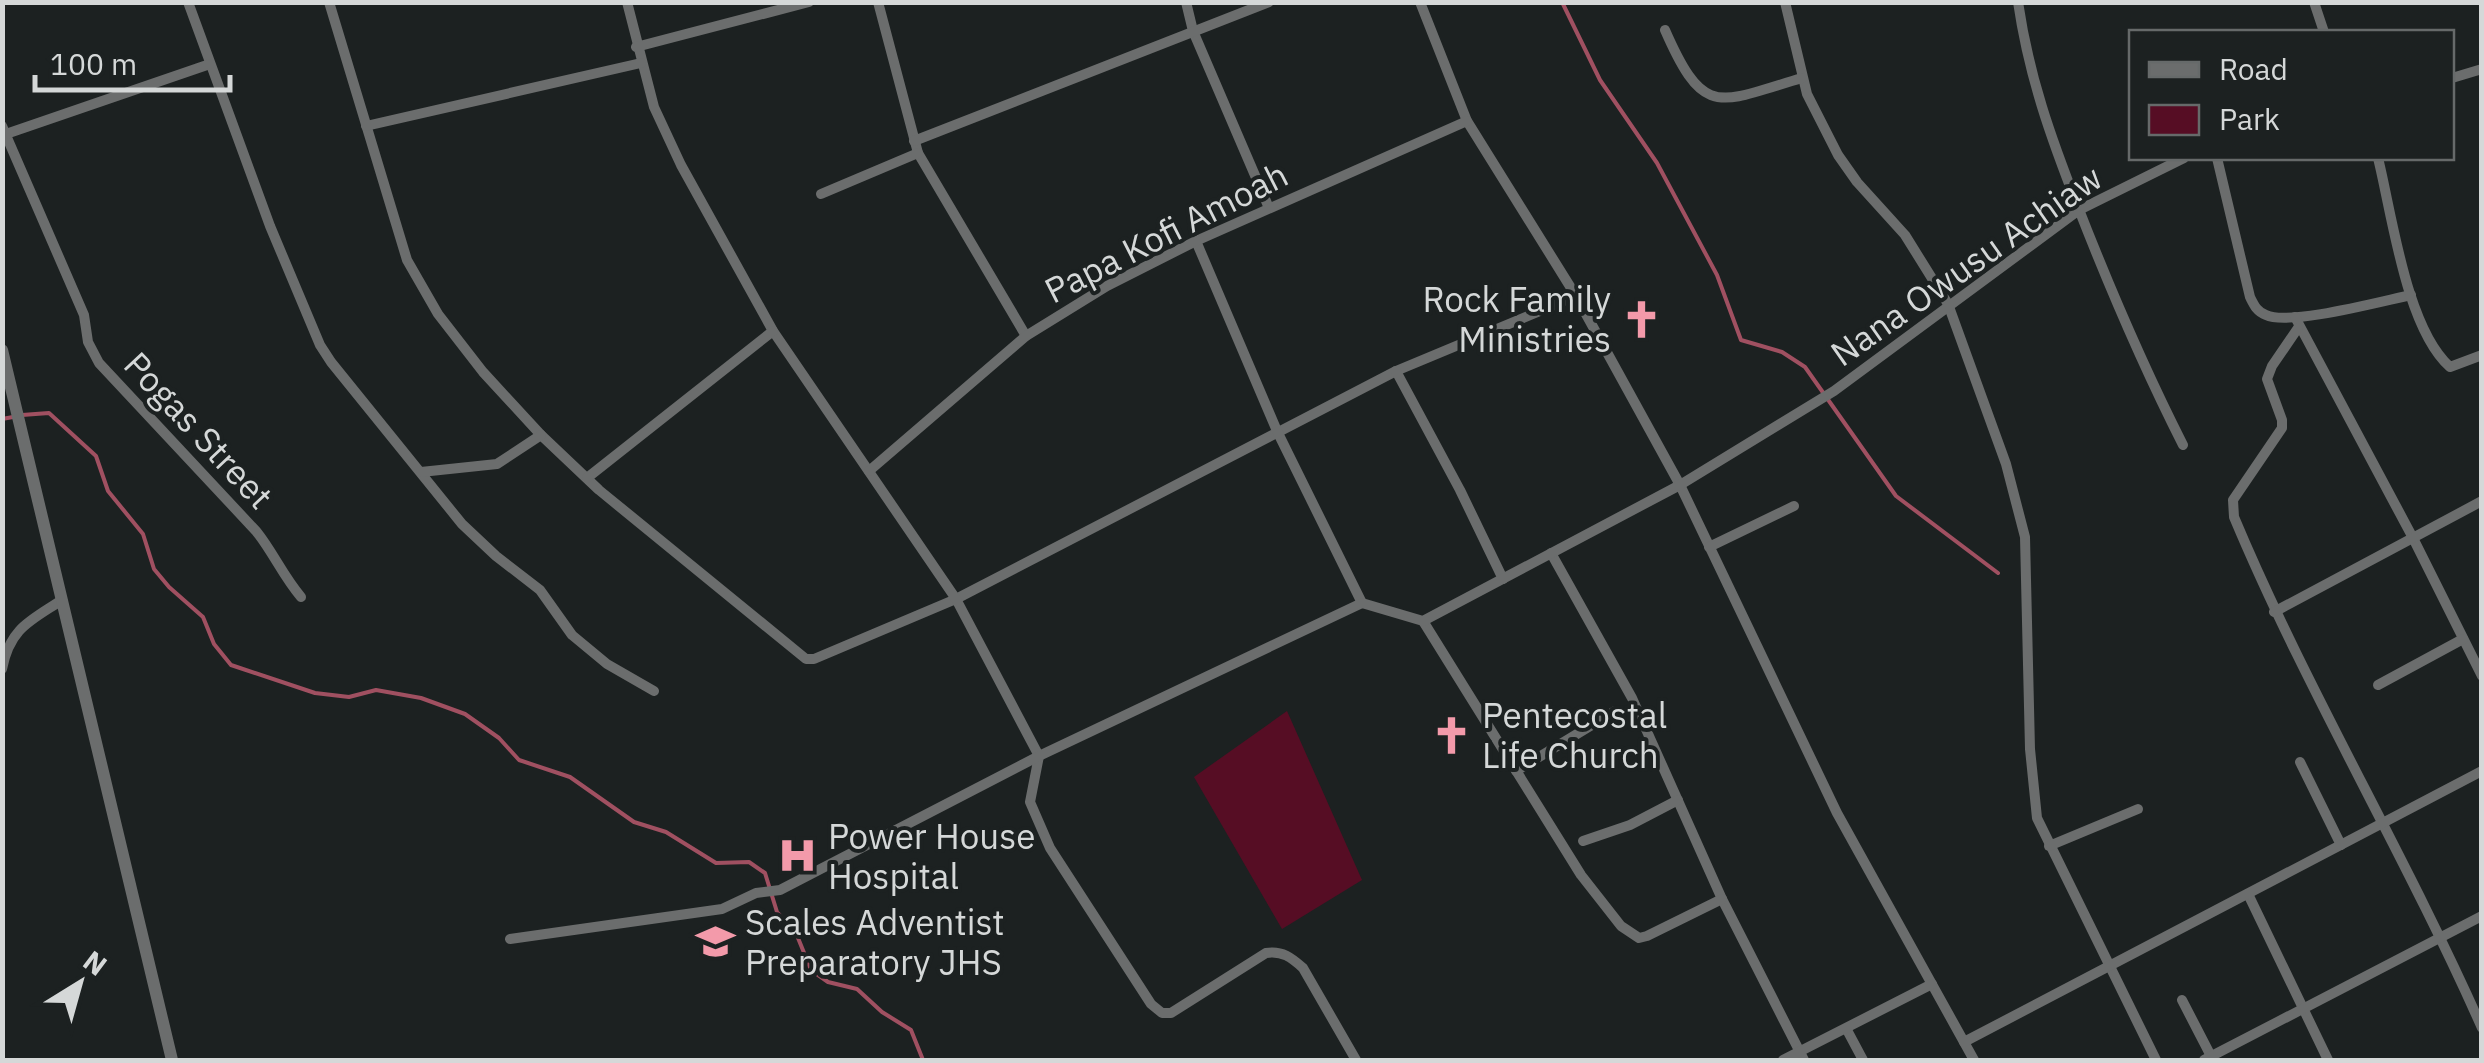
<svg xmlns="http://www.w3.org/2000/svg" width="2484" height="1063" viewBox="0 0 2484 1063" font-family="'IBM Plex Sans',sans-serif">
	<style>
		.green { fill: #560d24 }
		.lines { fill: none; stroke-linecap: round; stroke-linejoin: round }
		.stream { stroke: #a05061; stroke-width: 4 }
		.minor { stroke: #6b6d6d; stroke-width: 10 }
		.tertiary { stroke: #6b6d6d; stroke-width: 12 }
		.labels { text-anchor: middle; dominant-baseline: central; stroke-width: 8; stroke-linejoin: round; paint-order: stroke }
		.street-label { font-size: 35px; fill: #d5d8d8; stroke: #1c2121 }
		.poi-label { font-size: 35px; fill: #d5d8d8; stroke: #1c2121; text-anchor: start }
	</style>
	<rect width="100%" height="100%" fill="#1c2121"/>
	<path class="green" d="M1287,711l75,169 -80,49 -88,-152z"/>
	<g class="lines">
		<g class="stream">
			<path d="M1562,2l38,78 57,83 60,112 24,65 41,12 23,15 91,129 102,77"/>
			<path d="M22,415l27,-2 47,43 12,35 35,43 11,35 15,18 34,30 11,27 17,21 84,28 34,4 27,-7 45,8 44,16 34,24 20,22 51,17 64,45 32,10 50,31 33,-1 16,11 12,39 19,21 15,37 17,12 29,7 25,23 29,18 12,30"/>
			<path d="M2,419l11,-2"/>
		</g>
		<g class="minor">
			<path d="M188,2l82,224 50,119 11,17 131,162 34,32 44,34 32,45 35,29 47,27"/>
			<path d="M329,2l78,258 31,54 45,58 58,63 58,55 207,169h8l142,-60 440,-228 180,-75"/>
			<path d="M627,2l27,105 27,58 92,166 183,268 83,157 -9,46 20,46 101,156 11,9h9l95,-60c16,-3 26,5 37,15l53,92"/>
			<path d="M878,2l40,151 108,183"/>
			<path d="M1186,2l7,29 76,177"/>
			<path d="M1420,2l47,119 109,175 104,189 157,328 137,247"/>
			<path d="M1785,2l22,92 31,61 19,27 48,53 43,69 58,160 19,73 5,212 7,69 119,242"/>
			<path d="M2018,2c11,75 33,136 60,205 32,82 66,161 105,238"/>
			<path d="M2314,2l10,30"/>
			<path d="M1665,30c39,89 53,73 137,48"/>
			<path d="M636,47l173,-45"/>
			<path d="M2452,78l30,-9"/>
			<path d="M2,126l82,189 4,27 11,21 157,168c17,21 27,45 45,66"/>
			<path d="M366,126l275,-63"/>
			<path d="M6,134l204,-70"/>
			<path d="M914,141l355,-139"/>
			<path d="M2217,158l33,139c4,8 7,15 16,18 23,11 116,-14 145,-20"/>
			<path d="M2378,158c14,56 28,170 72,209l32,-12"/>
			<path d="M821,194l97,-41"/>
			<path d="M1196,241l81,190 85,172"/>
			<path d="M2295,317l118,221 69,138"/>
			<path d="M2298,328l-26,38 -5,13 15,41v8l-49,72 1,17c73,174 171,337 248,511"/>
			<path d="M1396,371l64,119 43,89"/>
			<path d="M869,471l157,-135 81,-50 89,-45 271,-120"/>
			<path d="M421,472l76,-8 44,-29"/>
			<path d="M587,478l186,-147"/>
			<path d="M1709,547l85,-41"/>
			<path d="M1551,553l81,145 90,201 82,161"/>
			<path d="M2274,612l208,-111"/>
			<path d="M1423,621l158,254 40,51 18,12 8,-2 75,-37"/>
			<path d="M2,669c8,-41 28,-48 60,-69"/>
			<path d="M2378,685l85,-46"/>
			<path d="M2300,762l41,83"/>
			<path d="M1516,771l99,-60"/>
			<path d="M1583,841l47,-16 48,-25"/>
			<path d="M2049,846l89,-37"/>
			<path d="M2248,894l80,166"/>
			<path d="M510,939l212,-30 34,-16 24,-3 259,-134 323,-153 61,18 257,-136 154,-94 245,-181 105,-52"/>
			<path d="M2182,1000l31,60"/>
			<path d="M1847,1030l16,30"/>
			<path d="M1964,1042l518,-271"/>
			<path d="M1783,1060l149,-76"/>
			<path d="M2204,1060l278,-144"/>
		</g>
		<path class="tertiary" d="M2,350l170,710"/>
	</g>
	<defs>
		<symbol id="church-bare" viewBox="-9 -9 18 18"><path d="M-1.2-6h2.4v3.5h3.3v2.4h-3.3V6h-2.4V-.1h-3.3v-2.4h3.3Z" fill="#f39aaa" stroke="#1c2121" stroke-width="2.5" paint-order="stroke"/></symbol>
		<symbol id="hospital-bare" viewBox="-9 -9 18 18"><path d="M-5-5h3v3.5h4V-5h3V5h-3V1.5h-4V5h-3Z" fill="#f39aaa" stroke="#1c2121" stroke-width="2.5" paint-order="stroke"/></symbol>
		<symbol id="school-bare" viewBox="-9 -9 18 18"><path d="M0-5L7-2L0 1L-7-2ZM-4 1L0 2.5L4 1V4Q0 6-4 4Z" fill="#f39aaa" stroke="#1c2121" stroke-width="2.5" paint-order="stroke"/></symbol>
	</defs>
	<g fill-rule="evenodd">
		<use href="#church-bare" x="1614" y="292" width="55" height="55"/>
		<use href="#church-bare" x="1424" y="708" width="55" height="55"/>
		<use href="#hospital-bare" x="770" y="828" width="55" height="55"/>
		<use href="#school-bare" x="688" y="914" width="55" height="55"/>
	</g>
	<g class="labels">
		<g class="street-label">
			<text transform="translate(1166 232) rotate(-27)">Papa Kofi Amoah</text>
			<text transform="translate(1966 265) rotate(-35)">Nana Owusu Achiaw</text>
			<text transform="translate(199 430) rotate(47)">Pogas Street</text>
		</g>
		<g class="poi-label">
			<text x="1611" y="299" text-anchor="end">Rock Family<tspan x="1611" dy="40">Ministries</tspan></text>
			<text x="1482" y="715">Pentecostal<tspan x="1482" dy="40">Life Church</tspan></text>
			<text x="828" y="836">Power House<tspan x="828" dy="40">Hospital</tspan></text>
			<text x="745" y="922">Scales Adventist<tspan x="745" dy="40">Preparatory JHS</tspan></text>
		</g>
	</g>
	<rect width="2484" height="1063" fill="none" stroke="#d5d8d8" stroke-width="10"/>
	<rect x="2129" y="30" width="325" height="130" fill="#1c2121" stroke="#666a6a" stroke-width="2.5"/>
	<rect x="2149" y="62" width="50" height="15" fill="#6b6d6d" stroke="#666a6a" stroke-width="2.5"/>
	<text x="2219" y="80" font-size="30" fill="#d5d8d8">Road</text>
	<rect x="2149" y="105" width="50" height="30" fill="#560d24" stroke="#666a6a" stroke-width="2.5"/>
	<text x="2219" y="130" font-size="30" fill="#d5d8d8">Park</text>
	<g transform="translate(80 983) rotate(37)" stroke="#1c2121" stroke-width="8" paint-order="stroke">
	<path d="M0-8L18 38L0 25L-18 38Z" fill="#d5d8d8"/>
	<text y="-15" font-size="28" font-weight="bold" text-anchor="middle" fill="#d5d8d8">N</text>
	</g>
	<path d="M35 75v15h195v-15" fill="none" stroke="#d5d8d8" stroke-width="5"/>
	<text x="50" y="75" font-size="30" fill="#d5d8d8" stroke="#1c2121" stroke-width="8" paint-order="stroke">100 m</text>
</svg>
